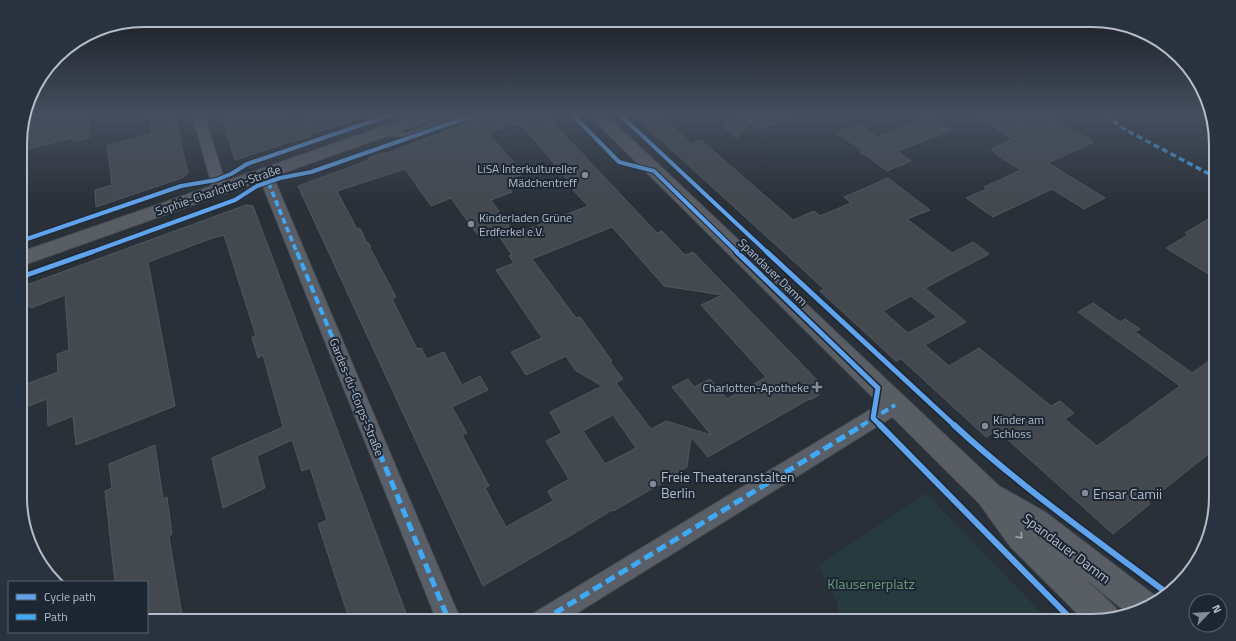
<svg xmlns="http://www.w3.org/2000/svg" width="1236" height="641" viewBox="0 0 1236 641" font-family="'Titillium Web',sans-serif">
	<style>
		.green { fill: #273a3e }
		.building { fill: #444950; stroke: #52575f; fill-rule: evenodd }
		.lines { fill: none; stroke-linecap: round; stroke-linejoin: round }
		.lane-casing { stroke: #484c53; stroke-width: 2 }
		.street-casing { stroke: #484c53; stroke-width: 2 }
		.secondary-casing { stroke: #484c53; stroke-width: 2 }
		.lane { fill: #5a5e66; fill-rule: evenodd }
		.street { fill: #5a5e66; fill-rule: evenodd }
		.secondary { fill: #595d64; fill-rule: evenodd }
		.quiet-far2 { stroke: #3fa9f5; stroke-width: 3.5; stroke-dasharray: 6 3.5; stroke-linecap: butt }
		.quiet-far1 { stroke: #3fa9f5; stroke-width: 4; stroke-dasharray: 8 4; stroke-linecap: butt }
		.quiet { stroke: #3fa9f5; stroke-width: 5; stroke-dasharray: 10 5; stroke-linecap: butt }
		.cycleway-far2-casing { stroke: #1d2633; stroke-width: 6 }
		.cycleway-far1-casing { stroke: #1d2633; stroke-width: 8 }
		.cycleway-casing { stroke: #1d2633; stroke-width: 9 }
		.cycleway-far2 { stroke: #60a3ed; stroke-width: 4 }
		.cycleway-far1 { stroke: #60a3ed; stroke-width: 5 }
		.cycleway { stroke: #60a3ed; stroke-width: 6 }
		.oneway { stroke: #9da4b0 }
		.poi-dot { fill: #848b96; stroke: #1d2633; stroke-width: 1.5 }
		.labels { text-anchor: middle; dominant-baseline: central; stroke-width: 4; stroke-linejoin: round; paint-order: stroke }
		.poi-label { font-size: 12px; fill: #b4bcc9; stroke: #1d2633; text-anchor: end }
		.street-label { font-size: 12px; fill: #b4bcc9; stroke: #1d2633 }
		.near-poi-label { font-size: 14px; fill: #b4bcc9; stroke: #1d2633; text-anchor: start }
		.near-street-label { font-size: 14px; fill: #b4bcc9; stroke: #1d2633 }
		.near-park-label { font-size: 14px; fill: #6b9a76; stroke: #1d2633 }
		.rim { fill: none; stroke: #b4bcc9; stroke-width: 2 }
	</style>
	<rect width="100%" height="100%" fill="#2a3038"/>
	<path class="green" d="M926,493l123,128h-210l-2,-20 -19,-35z"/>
	<g class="building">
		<path d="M43,113h45l2,24 -17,5 -1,-4 -52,13v-15l5,-18z"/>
		<path d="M148,113h26l14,60 -6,5 -86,29 -1,-17 17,-5 -5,-40 45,-11z"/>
		<path d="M220,113h68l1,12 37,-12h40v3l-55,18 1,2 -12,4 -17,4 -48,16z"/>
		<path d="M490,113h54l113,120 5,-2 23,24 8,-3 126,130v13l-9,5 -1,-1 -101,58 -17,-20 -4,30 -26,15 1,1 -49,28 -1,-1 -39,24 -90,52 -185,-400 71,-26 -1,-2 15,-5 1,1 108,-40zM514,124l10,4 51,60 -2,2 15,16 -73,28 -24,-34 21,-8 -3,-4 6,-3 -5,-6 14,-5 -36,-41zM405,169l26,37 20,-8 26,36 12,-4 1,2 5,-2 17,25 -3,1 5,7 -18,7 46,68 -31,14 15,23 40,-19 9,14 27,16 -52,26 12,21 -16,8 23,38 -21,12 5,10 -47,26 -21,-39 4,-2 -27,-51 5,-2 -15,-26 36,-17 -8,-14 -18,9 -18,-33 -17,7 -6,-11 -4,1 -25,-50 4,-2 -26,-49v-3l-4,-4 -6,-13 -3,1 -20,-38zM612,227l52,59 58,9 -21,10 65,72 -39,22 -17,-20 -16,8 -6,-8 -16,8 39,48 -45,-14 -15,8 -35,-46 7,-4 -13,-17 2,-1 -32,-44 -4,1 -44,-59zM613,415l23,33 -31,16 -22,-33z"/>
		<path d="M631,113h26l35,31 9,-4 92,80 21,-9 6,5 31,-13 -7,-6 44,-19 42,32 -23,9 45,34 21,-11 16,12 -64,34 41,34 -41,23 24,21 30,-18 72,58 9,-5 14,12 -9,6 32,27 83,-60 -102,-74 15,-9 27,19 5,-3 15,10 -5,3 57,41 24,-17v92l-68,54 2,2 -37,30 -116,-104 -11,7 -85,-78 -5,2 -76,-70 4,-2zM911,296l26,21 -29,16 -25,-22z"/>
		<path d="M737,113h63v2l-41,15 -9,-7 -13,15 -16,-13 22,-8z"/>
		<path d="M969,113h80l1,4 44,25 -46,21 57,35 -21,11 -32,-20 -59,28 -27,-19 21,-9 -3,-2 37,-17 -26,-16 2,-1 -6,-4 22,-10z"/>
		<path d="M929,116l22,14 -53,21 13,10 -24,10 -21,-16 -5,-1v-4l-24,-17 22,-9 18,13z"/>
		<path d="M246,205l7,1 156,415h-59l-32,-97 9,-4 -17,-52 -8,3 -10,-31 -35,16 8,32 -42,20 -11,-50 71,-31 -20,-72 -5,3 -6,-21 4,-1 -32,-101 -14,4 -62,23 27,144 -99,39 -3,-29 -25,10 -1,-27 -26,10v-23l37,-14 -1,-18 12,-4 -4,-55 -34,13 -1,-2 -9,4v-23z"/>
		<path d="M1215,215v63l-49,-30 22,-13 -3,-2z"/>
		<path d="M155,445l8,54 4,-2 5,37 -3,3 14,84h-36v-39h-32l-10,-91 7,-3 -3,-24z"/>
	</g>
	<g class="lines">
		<defs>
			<path id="lane" d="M463,113h8l-63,23h-28l-3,-2 3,-2 25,1z"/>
			<g id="street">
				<path d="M192,113h12l23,76 -2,3 -5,1 -5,-1 -2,-3z"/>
				<path d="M265,170l5,1 2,3 189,447h-24l-179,-447 2,-3z"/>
				<path d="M895,397l7,2 2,6 -2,6 -338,210h-34l4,-8 354,-214z"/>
			</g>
			<g id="secondary">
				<path d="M422,113h23l-2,3 -422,150v-14z"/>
				<path d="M587,113h17l395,373 46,26 109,83 2,7 -30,10 -44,-36 34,32 2,6 -18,7h-15l-75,-75 -31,-43z"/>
			</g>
		</defs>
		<use href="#lane" class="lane-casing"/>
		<use href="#street" class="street-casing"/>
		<use href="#secondary" class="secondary-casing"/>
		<use href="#lane" class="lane"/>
		<use href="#street" class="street"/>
		<use href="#secondary" class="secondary"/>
		<g class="quiet-far2">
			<path d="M1107,113l9,10 10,7 89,47"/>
			<path d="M265,174l32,79"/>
		</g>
		<g class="quiet-far1">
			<path d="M297,252l72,174"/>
			<path d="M861,426l34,-21"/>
		</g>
		<g class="quiet">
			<path d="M368,425l81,196"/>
			<path d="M542,621l321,-196"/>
		</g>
		<defs>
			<g id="cycleway-far2">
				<path d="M571,113l48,49 35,9 84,82"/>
				<path d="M618,113l150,140"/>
				<path d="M21,241l160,-55 35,-6 15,-6 16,-10 149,-51"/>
				<path d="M89,253l146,-53 22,-14 23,-8 31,-6 169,-59"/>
			</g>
			<g id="cycleway-far1">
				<path d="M737,252l141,136 -5,30 8,8"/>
				<path d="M767,252l188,174"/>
				<path d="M21,277l71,-25"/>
			</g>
			<g id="cycleway">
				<path d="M880,425l193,196"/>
				<path d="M954,425c66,61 141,114 213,168"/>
			</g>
		</defs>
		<use href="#cycleway-far2" class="cycleway-far2-casing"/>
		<use href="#cycleway-far1" class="cycleway-far1-casing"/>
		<use href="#cycleway" class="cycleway-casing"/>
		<use href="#cycleway-far2" class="cycleway-far2"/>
		<use href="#cycleway-far1" class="cycleway-far1"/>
		<use href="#cycleway" class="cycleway"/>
	</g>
	<defs><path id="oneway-chevron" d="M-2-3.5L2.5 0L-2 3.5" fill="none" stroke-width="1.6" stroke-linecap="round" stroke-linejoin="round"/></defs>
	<use class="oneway" href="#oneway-chevron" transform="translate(1020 536) rotate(49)"/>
	<linearGradient id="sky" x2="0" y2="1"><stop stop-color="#171a1f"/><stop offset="0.56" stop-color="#444e5e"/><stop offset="1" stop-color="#444e5e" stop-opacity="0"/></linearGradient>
	<rect width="1236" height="203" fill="url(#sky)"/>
	<g class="poi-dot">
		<circle cx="585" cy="175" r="4"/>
		<circle cx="471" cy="224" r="4"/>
		<path d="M815 381h4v4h4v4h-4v4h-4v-4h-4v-4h4z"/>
		<circle cx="985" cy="426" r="4"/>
		<circle cx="653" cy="484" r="4"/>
		<circle cx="1085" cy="493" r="4"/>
	</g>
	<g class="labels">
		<g class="poi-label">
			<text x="577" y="168">LiSA Interkultureller<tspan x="577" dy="14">Mädchentreff</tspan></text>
			<text x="479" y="217" text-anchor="start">Kinderladen Grüne<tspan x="479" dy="14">Erdferkel e.V.</tspan></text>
			<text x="809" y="387">Charlotten-Apotheke</text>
			<text x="993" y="419" text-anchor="start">Kinder am<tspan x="993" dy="14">Schloss</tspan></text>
		</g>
		<g class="street-label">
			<text transform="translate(218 190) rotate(-19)">Sophie-Charlotten-Straße</text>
			<text transform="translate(773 272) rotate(44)">Spandauer Damm</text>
			<text transform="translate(357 397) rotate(68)">Gardes-du-Corps-Straße</text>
		</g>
		<g class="near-poi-label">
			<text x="661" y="476">Freie Theateranstalten<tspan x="661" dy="16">Berlin</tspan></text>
			<text x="1093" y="493">Ensar Camii</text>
		</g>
		<g class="near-street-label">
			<text transform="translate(1067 548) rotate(37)">Spandauer Damm</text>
		</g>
		<g class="near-park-label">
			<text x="871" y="583">Klausenerplatz</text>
		</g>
	</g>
	<path d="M0 0H1236V641H0ZM144 27H1092A117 117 0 0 1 1209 144V497A117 117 0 0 1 1092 614H144A117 117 0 0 1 27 497V144A117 117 0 0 1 144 27Z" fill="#29323f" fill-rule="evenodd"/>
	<path class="rim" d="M144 27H1092A117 117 0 0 1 1209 144V497A117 117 0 0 1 1092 614H144A117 117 0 0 1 27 497V144A117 117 0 0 1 144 27Z"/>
	<rect x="8" y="581" width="140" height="52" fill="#1d2633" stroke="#59626f"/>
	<rect x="16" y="594" width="20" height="6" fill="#60a3ed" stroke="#59626f"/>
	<text x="44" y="601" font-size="12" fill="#b4bcc9">Cycle path</text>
	<rect x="16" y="614" width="20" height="6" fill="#3fa9f5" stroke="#59626f"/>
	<text x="44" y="621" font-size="12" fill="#b4bcc9">Path</text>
	<g transform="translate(1208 613) rotate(65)"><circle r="19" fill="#1d2633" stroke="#59626f"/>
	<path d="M0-3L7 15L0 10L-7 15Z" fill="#848b96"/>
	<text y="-6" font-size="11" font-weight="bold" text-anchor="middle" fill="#b4bcc9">N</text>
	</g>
</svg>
